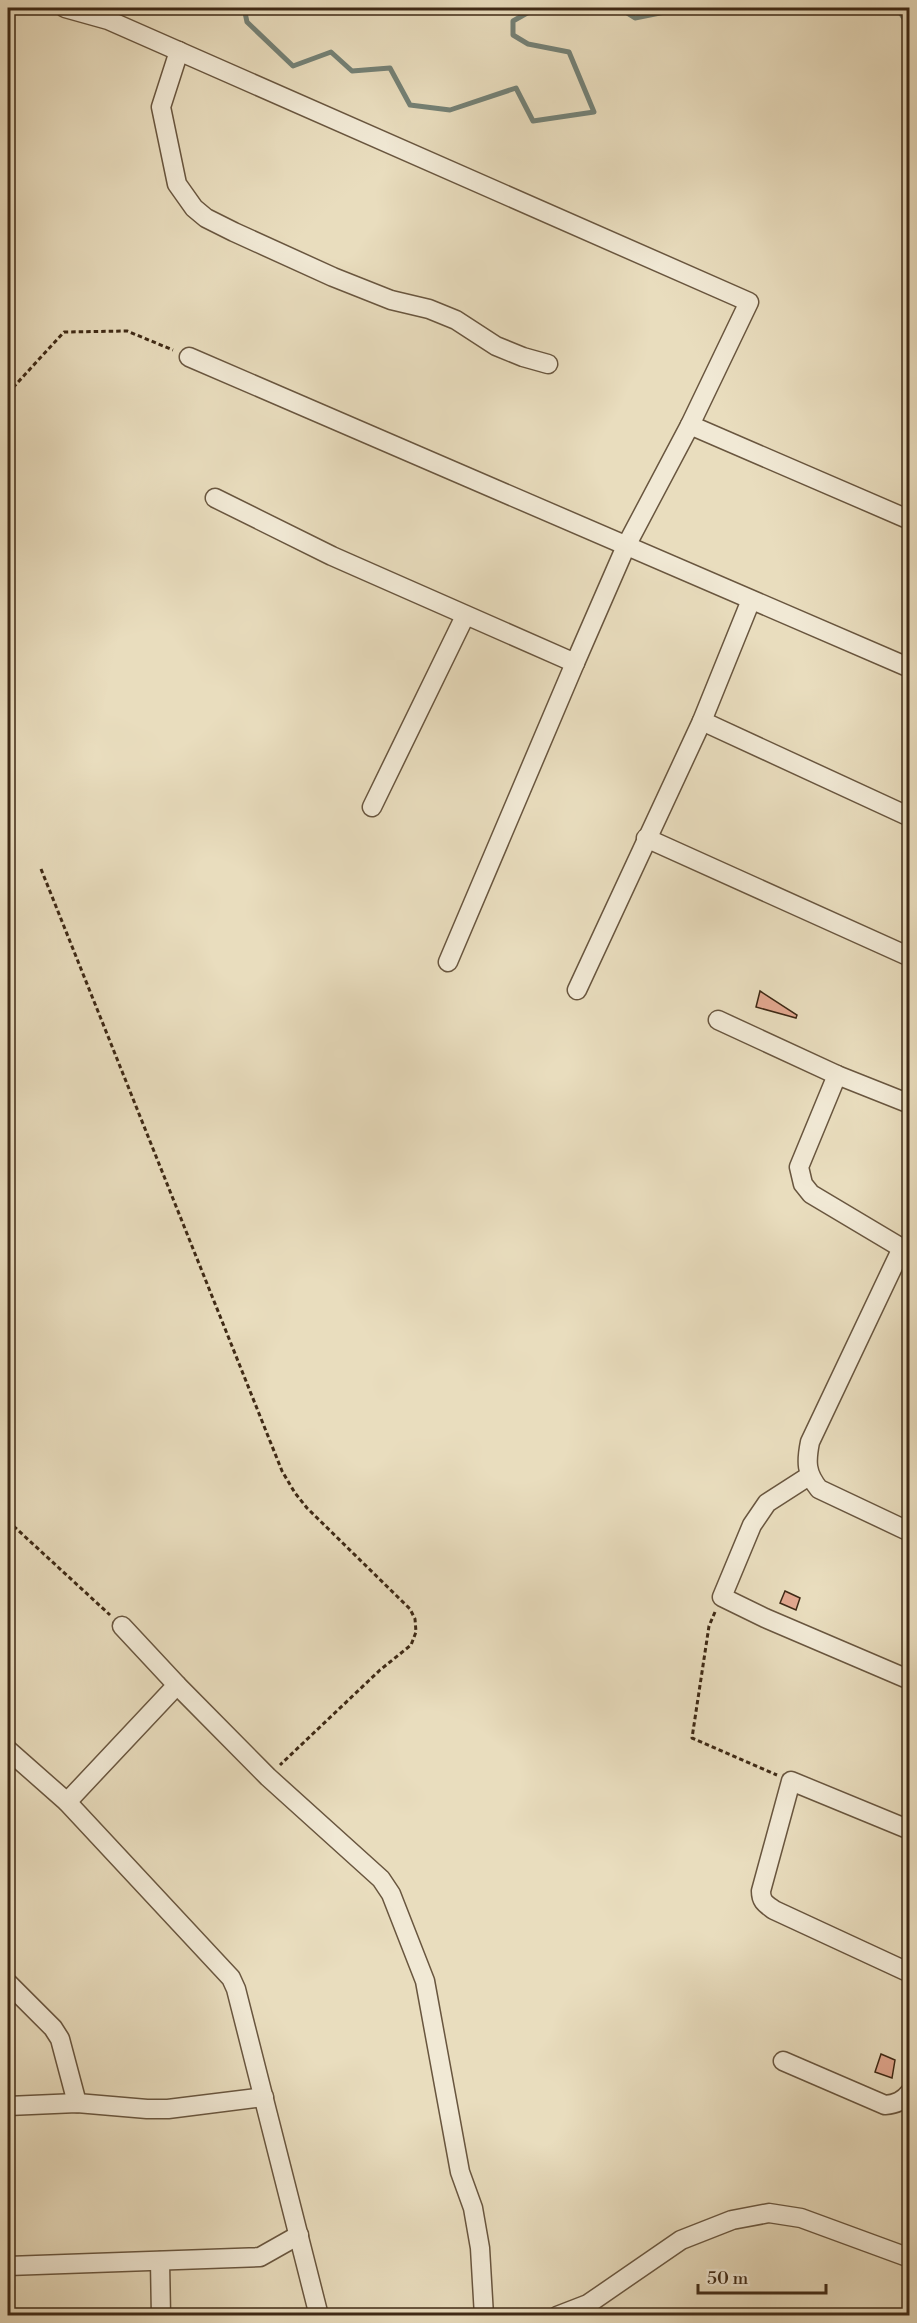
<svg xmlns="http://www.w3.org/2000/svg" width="917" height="2323" viewBox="0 0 917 2323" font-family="'Libre Bodoni',serif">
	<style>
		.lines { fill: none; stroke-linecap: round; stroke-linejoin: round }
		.stream { stroke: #748176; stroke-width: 5 }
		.building { fill: #e2a890; stroke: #3e2915; stroke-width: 1.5 }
		.minor-casing { stroke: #69563f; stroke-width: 21 }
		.path { stroke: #3e2915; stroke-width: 3; stroke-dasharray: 4.5 3; stroke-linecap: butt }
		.minor { stroke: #f1e9d5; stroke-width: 18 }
	</style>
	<rect width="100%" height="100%" fill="#e9ddbe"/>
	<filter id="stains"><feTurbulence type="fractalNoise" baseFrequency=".00333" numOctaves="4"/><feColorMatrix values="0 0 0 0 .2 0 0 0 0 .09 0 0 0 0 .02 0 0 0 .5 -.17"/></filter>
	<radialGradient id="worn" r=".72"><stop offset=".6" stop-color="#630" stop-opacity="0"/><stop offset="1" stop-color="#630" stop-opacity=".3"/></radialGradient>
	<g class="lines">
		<g class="stream">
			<path d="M244,8l3,14 46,44 38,-14 21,19 38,-3 20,37 40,5 66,-22 17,33 61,-9 -25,-60 -41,-8 -15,-9v-14l23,-13"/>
			<path d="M619,8l16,10 40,-8 2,-2"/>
			<path d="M852,8l8,3 7,-3"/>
			<path d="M897,8l13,19"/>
		</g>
	</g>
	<g class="building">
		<path d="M760,991l37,24 -1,3 -40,-11z"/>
		<path d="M785,1591l15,7 -4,12 -16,-7z"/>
		<path d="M881,2054l14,6 -3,18 -17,-6z"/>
	</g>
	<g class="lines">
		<defs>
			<g id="minor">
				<path d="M65,8l43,12 641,282 -59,123"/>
				<path d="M179,51l-18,56 16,77 17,24 12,10 28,14 99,45 58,23 38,9 27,11 40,26 27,11 25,7"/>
				<path d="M189,357l721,311"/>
				<path d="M215,498l117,58 243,107 51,-117 64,-121 220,95"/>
				<path d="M702,721l208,96"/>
				<path d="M372,807l93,-191"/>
				<path d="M646,838l264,119"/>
				<path d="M448,962l127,-299"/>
				<path d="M577,990l125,-269 49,-121"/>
				<path d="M718,1020l119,55 73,29"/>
				<path d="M837,1075l-38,92 4,17 8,10 99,59"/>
				<path d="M901,1250l-91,192c-4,20 -4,31 9,47l91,43"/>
				<path d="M809,1476l-42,27 -15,22 -30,72 43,21 145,62"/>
				<path d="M122,1626l55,59 91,92 113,102 10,15 34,87 35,191 13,36 7,40 4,68"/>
				<path d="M8,1750l59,52 164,176 5,11 83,327"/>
				<path d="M67,1802l110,-117"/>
				<path d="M910,1830l-119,-49 -30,110c0,11 5,13 13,19l136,63"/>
				<path d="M8,1983l45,45 7,11 17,64"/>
				<path d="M783,2061l102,44c11,-1 18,-4 25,-13"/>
				<path d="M8,2106l69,-3 70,6h21l96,-12"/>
				<path d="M160,2261l1,55"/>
				<path d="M8,2266l252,-9 39,-22"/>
				<path d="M557,2316l31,-12 93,-64 51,-20 37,-7 32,5 109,40"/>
			</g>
		</defs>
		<use href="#minor" class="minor-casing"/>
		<g class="path">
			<path d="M8,393l56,-61 63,-1 46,19"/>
			<path d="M41,869l241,602 13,22 12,15 103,101 5,10 1,13 -5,13 -31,25 -100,95"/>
			<path d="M8,1521l102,94"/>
			<path d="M715,1612l-6,14 -17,112 85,37"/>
		</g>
		<use href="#minor" class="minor"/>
	</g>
	<rect width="917" height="2323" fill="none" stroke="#e9ddbe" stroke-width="30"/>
	<rect x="9" y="9" width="899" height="2305" fill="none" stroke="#3e2915" stroke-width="3"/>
	<rect x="15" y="15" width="887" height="2293" fill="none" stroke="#3e2915" stroke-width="1.5"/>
	<path d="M698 2284v9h128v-9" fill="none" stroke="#3e2915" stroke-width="3"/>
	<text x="707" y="2284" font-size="18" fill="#3e2915" stroke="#f1e9d5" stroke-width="4.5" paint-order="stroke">50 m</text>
	<rect width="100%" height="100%" filter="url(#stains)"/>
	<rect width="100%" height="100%" fill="url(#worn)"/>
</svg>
